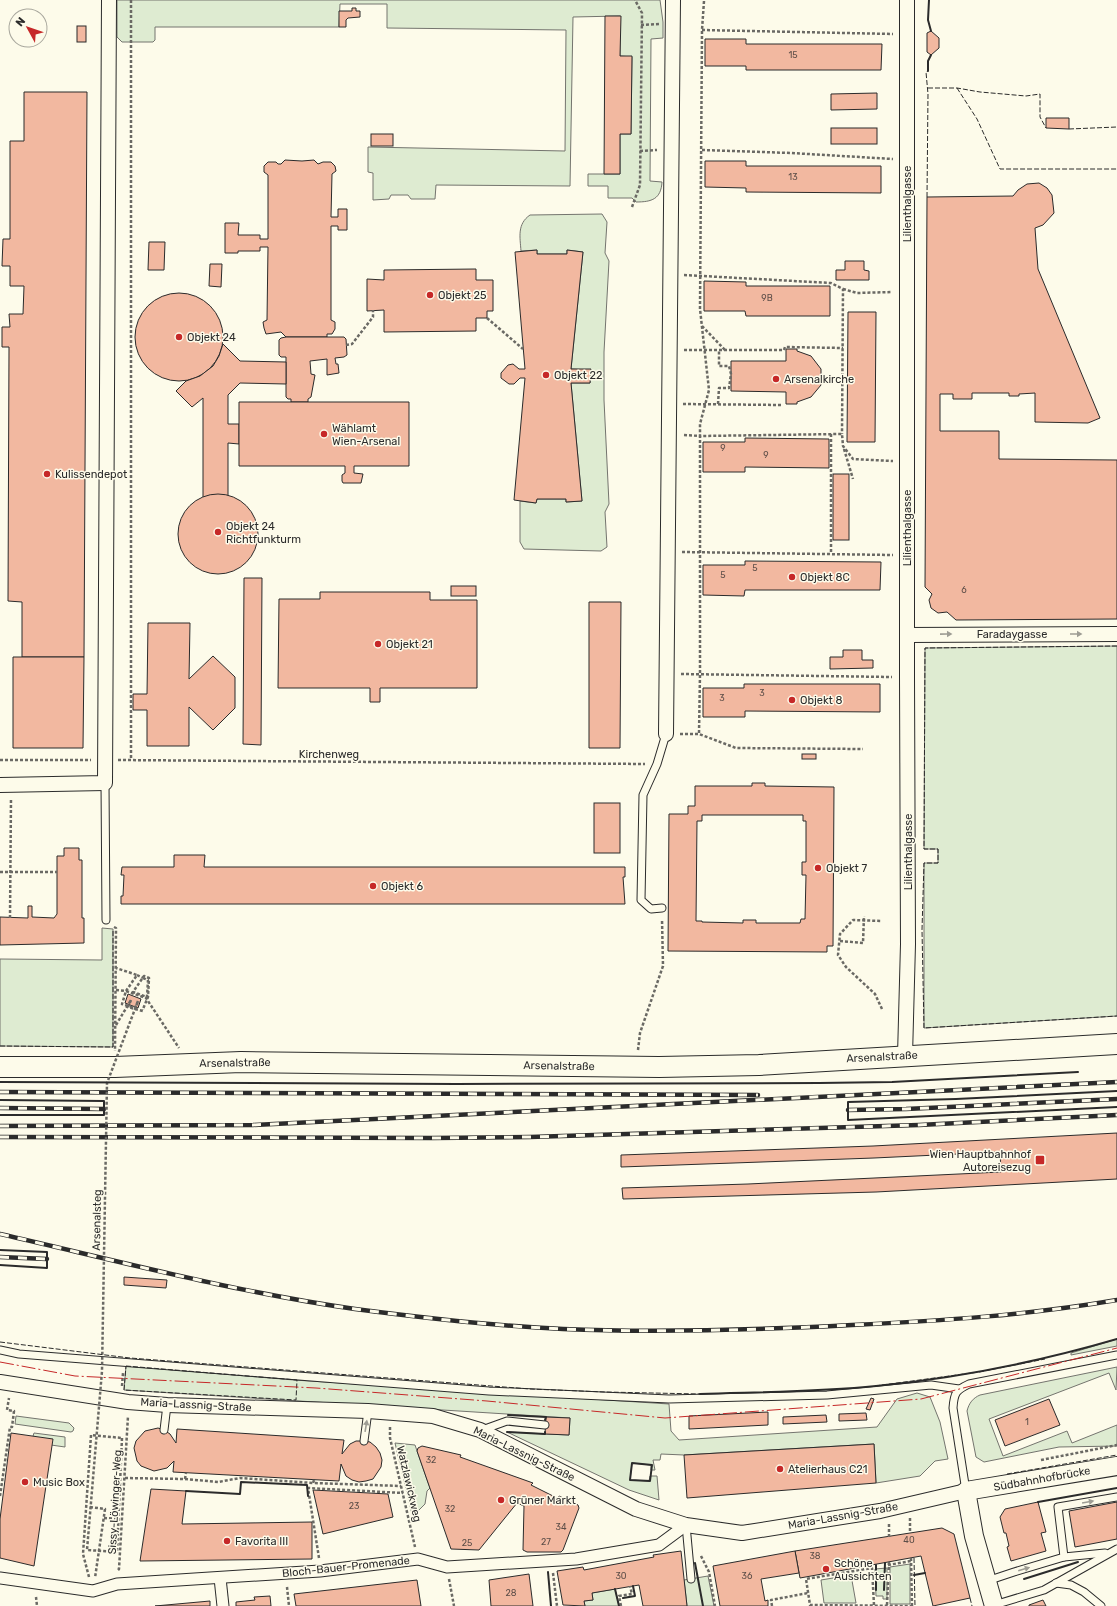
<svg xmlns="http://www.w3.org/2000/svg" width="1117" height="1606" viewBox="0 0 1117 1606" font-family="Rubik,sans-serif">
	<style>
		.green { fill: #deebd1; stroke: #74746e }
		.building { fill: #f2b8a0; stroke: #2b2b2b; fill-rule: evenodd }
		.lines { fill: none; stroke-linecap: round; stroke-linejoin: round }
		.service-casing { stroke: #2b2b2b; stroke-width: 9 }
		.pedestrian-casing { stroke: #2b2b2b; stroke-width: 13 }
		.minor-casing { stroke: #2b2b2b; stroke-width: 16 }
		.tertiary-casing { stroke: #2b2b2b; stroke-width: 20 }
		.secondary-casing { stroke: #2b2b2b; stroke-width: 22 }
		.path { stroke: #6a6964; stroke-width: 2.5; stroke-dasharray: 3 2; stroke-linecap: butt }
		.service { stroke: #fdfbea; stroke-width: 7 }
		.pedestrian { stroke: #fdfbea; stroke-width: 11 }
		.minor { stroke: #fdfbea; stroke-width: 14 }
		.tertiary { stroke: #fdfbea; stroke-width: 18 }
		.secondary { stroke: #fdfbea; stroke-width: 20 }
		.rail-casing { stroke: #2b2b2b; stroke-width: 4.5 }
		.rail { stroke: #fdfbea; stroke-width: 3; stroke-dasharray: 9; stroke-linecap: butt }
		.path-bridge { stroke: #6a6964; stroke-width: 2.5; stroke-dasharray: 3 2; stroke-linecap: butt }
		.fence { stroke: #2b2b2b; stroke-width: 1; stroke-dasharray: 5 2; stroke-linecap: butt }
		.wall { stroke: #2b2b2b; stroke-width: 2 }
		.power { stroke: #c62828; stroke-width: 1; stroke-dasharray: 14 3 2 3; stroke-linecap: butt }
		.oneway { fill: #9e9d94 }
		.poi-dot { fill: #c62828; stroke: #fdfbea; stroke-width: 1.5 }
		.labels { text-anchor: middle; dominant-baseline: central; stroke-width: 3; stroke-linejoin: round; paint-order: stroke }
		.number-label { font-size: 9px; fill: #5d4e48 }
		.street-label { font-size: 11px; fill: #2b2b2b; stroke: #fdfbea }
		.poi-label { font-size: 11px; fill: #2b2b2b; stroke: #fdfbea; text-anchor: start }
	</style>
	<rect width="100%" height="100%" fill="#fdfbea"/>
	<g class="green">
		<path d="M117,0h543l3,22v16l-12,1 -1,142 12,1c-1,17 -10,20 -26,20l-4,-4h-24v-12h-20v-12h32v-40h11l1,-77 -12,-1v-40l-47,1 -3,169 -134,-1 -1,14h-24l-3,-4h-17l-2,4 -16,1v-27l-5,-1v-25l197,4 1,-121 -179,-2v-24h-47l-1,23h-184v13l-2,2h-31l-5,-5z"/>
		<path d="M602,214l5,8 -2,31 4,8 -5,91v48l5,104 -4,8 2,35 -6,4 -77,-2 -4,-7v-41l16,2 1,-4h29v3l16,-1 -11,-118h19l1,-13 -20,-1 12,-117 -16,-2v4h-30v-4l-16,1c-1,-14 -4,-27 9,-36z"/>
		<path d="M1117,646v370l-193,12v-165h14v-14h-14l1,-201z"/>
		<path d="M102,928l11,1v118l-113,-1v-87l102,1z"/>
		<path d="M1117,1339v7l-46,9v-2z"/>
		<path d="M126,1366l168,14 375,24 2,27 8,9 198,-13 20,-28 20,-6 13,4 10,25 8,37 -13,2 -15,15 -44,7 -2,-39 -190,11 -23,-1 -1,6h-7l2,10h-4v-5l-19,-2 -2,17 19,1 1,-5h7l2,24 -30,-10 -122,-58 62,3 1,-17 -446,-28z"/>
		<path d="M1117,1367l-1,23 -7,-17 -120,46 14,37 64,-25 5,12 45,-18v21l-58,1 -75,15 -8,-5 -9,-46c2,-8 6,-13 13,-16z"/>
		<path d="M16,1416l53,7 5,5 -1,3 -2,1 -56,-8z"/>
		<path d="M34,1433l31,4v10l-14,-2 -18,-9z"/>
		<path d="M395,1443l20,2 15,43 -3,3 -2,13 -8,8 -5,2z"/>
		<path d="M910,1564v40h-20v-37z"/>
		<path d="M887,1568v31h-4v-3h-7l-1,-27z"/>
		<path d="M851,1575l5,28h-32l-3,-23z"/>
		<path d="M708,1576l6,30h-27l-3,-26z"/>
		<path d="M615,1589l4,17h-34l-1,-5 9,-1 -1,-7z"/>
	</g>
	<g class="building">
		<path d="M352,8h4v3h4v6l-12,1 -2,2v7h-7v-16h13z"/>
		<path d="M605,16h16l-1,40h12l-1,78h-11v40h-16z"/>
		<rect x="77" y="26" width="9" height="16"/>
		<path d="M931,31l8,7v10l-8,7 -4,-3v-19z"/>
		<path d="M705,39h41v5h136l-1,26h-135v-4h-41z"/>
		<path d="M24,92h63l-3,565h-62v-55l-14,-1 1,-254h-7v-20h8l-1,-13h14l1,-28h-14v-20h-8l1,-27h7v-98h14z"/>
		<path d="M877,93v16l-46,1v-16z"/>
		<path d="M1046,118h23v11l-23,-1z"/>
		<rect x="831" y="128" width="46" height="16"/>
		<rect x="371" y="134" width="22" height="12"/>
		<path d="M285,160l17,1 12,-1 4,4 5,-2h8l4,4 1,5 -4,3 -1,43h7v-8h9v21h-9v-4h-7v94l4,2v7l-3,5h-5v3h-41l-5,-5 -15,2 -2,-6 -1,-6 4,-2 1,-73h-8v4h-22v2h-13v-30h14l-1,12h22v4h8v-64l-4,-3v-6l4,-4h8l2,2h3z"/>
		<path d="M705,161h41v5h135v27l-135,-1v-4l-41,-1z"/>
		<path d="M1039,183l8,5 5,7 2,18 -11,12 -8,3 3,41 62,149 -12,5 -53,-1v-29l-16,1v2h-10v-3h-37v6h-19v-5h-13v37h59v28l118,1v159l-161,1 -9,-8 -9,1 -7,-5 -2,-8 3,-6 -7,-7 2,-390 86,-1 5,-6 9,-6z"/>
		<path d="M149,242h16l-1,28h-16z"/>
		<path d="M537,250v4h30v-4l16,2 -12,117h20l-1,14h-19l11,118 -16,1v-3h-29l-1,4 -22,-3 11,-122h-5l-6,6h-5l-8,-6v-5l7,-8 5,-1 6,5h6l-10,-117z"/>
		<path d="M845,261h19v9l5,1v9h-33v-10h9z"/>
		<path d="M210,264h12l-1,23 -12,-1z"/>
		<path d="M476,269v11h17v31h-6v7h-11v13l-92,1v-22l-17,1v-32l17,1v-10z"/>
		<path d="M704,281l42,1v4h84v30h-84l-1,-5h-41z"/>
		<circle cx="179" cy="337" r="44"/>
		<path d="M848,312h28l-1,130h-28z"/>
		<path d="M344,337l2,2 1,16 -3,2 -9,1 1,6h2l1,9 -12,2v-16l-17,2 1,13 4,1 -4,22 -3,2v3h-17v-3h-3l-2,-2v-40h-5l-2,-2v-15l2,-2 5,-1z"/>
		<path d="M223,344l17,17 46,1v22l-46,-1 -12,12v29h11v20l-11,-1v68h-25v-113l-11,9 -16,-16 10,-10 14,-5 13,-10 6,-10z"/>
		<path d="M786,349h11v2l14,5 10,13v16l-10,12 -14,5v2h-11v-12l-55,-1v-30h55z"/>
		<path d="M239,402h170v64h-55v7l9,1 -2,9h-18l-1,-2v-6l3,-2v-7h-106z"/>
		<path d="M745,438l84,1v29l-84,-1v5h-42v-30h42z"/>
		<rect x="833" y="474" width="16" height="66"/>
		<circle cx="218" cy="534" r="40"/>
		<path d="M745,561l136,1 -1,28h-135l-1,6 -41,-1v-30h42z"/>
		<path d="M244,578h18l-1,167 -18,-1z"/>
		<rect x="451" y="586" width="25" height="10"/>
		<path d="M320,592h110v8h47v88h-97v14h-10v-14h-92l1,-89h41z"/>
		<path d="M589,602h32l-1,146h-31z"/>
		<path d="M148,623h42l-1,56 24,-23 22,21v31l-22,22 -24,-23v39h-42v-36h-14v-16h14z"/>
		<path d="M843,650h19v10h11v8l-43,1v-12h13z"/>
		<path d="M13,657h71l-1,91h-70z"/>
		<path d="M744,684h136v28l-135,-1v6h-42v-29h41z"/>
		<rect x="802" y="754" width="14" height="5"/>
		<path d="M752,783h13v3l69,1 -1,159h-6v6l-159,-1 1,-137h19v-8h7v-20h57zM702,815h101v6h3v41h-4v13h4l-1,44h-4l-1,4h-44v-3h-13v3l-41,-1v-1h-6l1,-100h5z"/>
		<rect x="594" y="803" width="26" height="50"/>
		<path d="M64,848h15v12h3v58h2v25l-84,2v-28l28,1v-12h4v11l22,1 3,-4v-58h7z"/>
		<path d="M174,855h31l-1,12h421v10h-2l2,27h-504v-8h2l1,-21h-3l1,-8h52z"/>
		<path d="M128,994l13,5 -3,9 -13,-5z"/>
		<path d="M1117,1133v46l-241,13 -253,7 -1,-11 126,-4 253,-12 -1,-20 -126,6 -253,9v-12l252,-9z"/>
		<path d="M124,1277l43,3 -1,8 -42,-3z"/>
		<path d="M871,1398l3,1 -4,11 -4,-1z"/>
		<path d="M1049,1399l11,26 -55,21 -10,-26z"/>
		<path d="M768,1412v13l-79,4v-13z"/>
		<path d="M866,1413l1,7 -28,1v-7z"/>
		<path d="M826,1415l1,7 -44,2v-7z"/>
		<path d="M546,1417l24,1 -1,17 -24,-1z"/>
		<path d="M158,1428l6,2 6,4 6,9 1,-14 167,11 -2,14 8,-10 6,-3h8l6,1 6,5 4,6 2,7 -1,7 -8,12 -7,2 -7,1 -7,-2 -6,-4 -5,-12 -2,17 -166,-9 1,-11 -7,7 -13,3 -13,-5 -4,-5 -3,-13 2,-7 9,-10z"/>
		<path d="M11,1433l42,6 -19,127 -34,-8v-39z"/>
		<path d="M874,1444l2,39 -189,15 -3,-43z"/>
		<path d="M422,1446l39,9 -1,2 73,26 -2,2 26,13 2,-2 19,9 1,3 -16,42 -2,2h-34l-4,-2 1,-44 -7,-3 -38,47 -28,-1 -34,-98 1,-3z"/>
		<path d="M151,1489l35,2 -4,33 130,-2v37l-172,2z"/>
		<path d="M313,1490l75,4 5,23 -70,17z"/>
		<path d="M1038,1502l8,30 -5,1 5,18 -35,10 -4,-14 2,-1 -3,-13h-2l-4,-16 5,-8z"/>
		<path d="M1117,1502v37l-42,8 -6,-36z"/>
		<path d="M942,1528l12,6 16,64 -37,8 -12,-50 -121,22 -5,-27z"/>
		<path d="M681,1551l6,55h-44l-4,-21 -47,8 1,7 -9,1 1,5 -22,-1 -6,-34 26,-4 1,3 70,-13 -1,-2z"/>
		<path d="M795,1551l4,22 -38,6 4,22 3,-1v6h-48l-7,-40z"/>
		<path d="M529,1574l4,32h-42l-2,-26z"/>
		<path d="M417,1580l4,26h-125l-2,-12z"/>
		<path d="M270,1596l1,10h-35v-4l19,-2 -1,-3z"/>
		<path d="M1043,1600l3,6h-17v-1z"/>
		<path d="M210,1601v5h-55z"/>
	</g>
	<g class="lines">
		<defs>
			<g id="service">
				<path d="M105,783l1,137"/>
				<path d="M662,908l-11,1 -10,-9 2,-105 14,-31 9,-30"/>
				<path d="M0,1350l19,4 470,37 180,8 158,-4 104,-10 28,4"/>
				<path d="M164,1430l3,-25"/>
				<path d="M482,1430l25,-9 38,4"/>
				<path d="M364,1441l4,-30"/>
				<path d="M966,1491l-13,-83c1,-15 3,-18 16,-24l148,-29"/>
				<path d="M686,1525l5,54"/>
				<path d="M1064,1557l41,-4"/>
				<path d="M987,1581l27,-9 50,-15 -6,-50 59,-10"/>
				<path d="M1056,1583l15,2 13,7 17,14"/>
				<path d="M994,1605l50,-15 73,-41"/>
			</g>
			<g id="pedestrian">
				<path d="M0,1578l93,13 24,-7 203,-13 98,-12 29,8 129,-8 83,-14 27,-20"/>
				<path d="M220,1578l3,28"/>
			</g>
			<g id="minor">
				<path d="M907,635l210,-1"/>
				<path d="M666,734l7,-734"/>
				<path d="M0,785l105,-2 4,-783"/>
				<path d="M905,1056l3,-112 -1,-267v-677"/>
				<path d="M0,1382l128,20 39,3 201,6 65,5 47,14 156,79 50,16 56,8 138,-22 86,-20"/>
			</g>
			<path id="tertiary" d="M994,1606l-20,-70 -8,-45 151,-25"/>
			<path id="secondary" d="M0,1067h115l126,-5 418,5 100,-2 358,-21"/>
		</defs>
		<use href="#service" class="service-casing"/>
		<use href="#pedestrian" class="pedestrian-casing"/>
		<use href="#minor" class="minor-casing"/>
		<use href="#tertiary" class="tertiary-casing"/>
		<use href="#secondary" class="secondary-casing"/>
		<g class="path">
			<path d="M131,0v760"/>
			<path d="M704,1l-2,29 -2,279 9,81 -9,34v12l142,-2 1,12 10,13 40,2"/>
			<path d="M641,25l18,-1"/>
			<path d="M702,30l191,4"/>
			<path d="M702,150l89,3 102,6"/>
			<path d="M640,151l17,-1"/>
			<path d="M632,207l8,-22 2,-172 -7,-13"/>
			<path d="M684,275l147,8 12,6 -1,145"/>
			<path d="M843,289l14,4 35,-1"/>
			<path d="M487,318l36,31"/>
			<path d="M702,326l23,24"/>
			<path d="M346,345l6,-1 21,-27v-7"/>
			<path d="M684,350h100l1,-3 58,1"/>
			<path d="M683,404l98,1"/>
			<path d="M718,404l1,-16h10l2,-14 -2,-8h-10v-16"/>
			<path d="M831,434v120"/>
			<path d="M684,435l16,1v238l-1,60"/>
			<path d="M844,449l9,30"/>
			<path d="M682,552l211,3"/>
			<path d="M681,674l211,3"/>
			<path d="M680,734h19l37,14 127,1"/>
			<path d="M0,760h91"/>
			<path d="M118,760l527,4"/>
			<path d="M0,872h57"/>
			<path d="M10,918l1,-120"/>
			<path d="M114,927l2,1 -1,123"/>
			<path d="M840,941l23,2 1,-27"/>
			<path d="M137,975l6,3"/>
			<path d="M116,990l10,1 11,-16 -21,-7"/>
			<path d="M138,1001l-3,7 -13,-4 4,-13 20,7 33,50"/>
			<path d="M135,1009l8,2v-2"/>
			<path d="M882,1009l-7,-15 -29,-27 -8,-12 2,-21 13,-14 29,1"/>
			<path d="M116,1025l15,-25"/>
			<path d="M638,1050l2,-17 23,-67 -1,-47"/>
			<path d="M122,1386l1,-13"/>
			<path d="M390,1427v11l25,109"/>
			<path d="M1041,1460l76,-15"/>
			<path d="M125,1478l60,1 1,-6"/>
			<path d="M185,1479l33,3 22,-4 73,5"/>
			<path d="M314,1480l-1,3 88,3"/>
			<path d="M0,1496l10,-69h2l2,-16 -7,-1 2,-12"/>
			<path d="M90,1507l15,2 -10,69"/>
			<path d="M104,1518l15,1"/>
			<path d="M910,1518v15"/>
			<path d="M889,1537v-14"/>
			<path d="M701,1556l8,16 6,34"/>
			<path d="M319,1558l-11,-70 95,5"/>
			<path d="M911,1558l1,48"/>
			<path d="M888,1565l23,-4"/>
			<path d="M118,1570l1,-1 9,-153"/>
			<path d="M553,1573l4,33"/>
			<path d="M89,1577l-6,-23 8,-119 31,3"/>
			<path d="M449,1579l5,27"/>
			<path d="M287,1587l2,19"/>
			<path d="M36,1597l1,9"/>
			<path d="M874,1605l-2,-37 -66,11 4,26 102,1"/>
			<path d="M887,1605l2,-43"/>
			<path d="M621,1606l-2,-10 13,-2 -2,-8"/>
			<path d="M772,1606l-1,-6 37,-7"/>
		</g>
		<use href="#service" class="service"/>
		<use href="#pedestrian" class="pedestrian"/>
		<use href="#minor" class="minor"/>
		<use href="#tertiary" class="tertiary"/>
		<use href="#secondary" class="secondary"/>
		<defs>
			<g id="rail">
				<path d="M0,1092l758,3"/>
				<path d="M0,1108l104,1"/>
				<path d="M848,1110l58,-1 211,-10"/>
				<path d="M0,1126l253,-1 864,-43"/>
				<path d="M0,1137l433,1 97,-1 389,-12 198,-10"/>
				<path d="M0,1234c118,27 235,58 355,75 69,9 139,17 208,20 96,4 193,1 289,-4 89,-4 177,-10 265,-25"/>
				<path d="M0,1257l47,2"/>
			</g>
		</defs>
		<use href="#rail" class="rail-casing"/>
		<use href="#rail" class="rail"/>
		<g class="path-bridge">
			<path d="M143,978l5,2 -1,17 -14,-5 11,-16 5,2 -1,19 -5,12"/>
			<path d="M131,1000l-3,7 7,2"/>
			<path d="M122,1438l-5,114 -30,-2 15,-179 5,-288 31,-82"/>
		</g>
		<g class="fence">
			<path d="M928,88h29l23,4 46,4 14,-2v23l6,11"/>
			<path d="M957,88l20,31 23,50h117"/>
			<path d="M1069,129l48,-2"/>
			<path d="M927,197l1,-103 -2,-22 2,-1"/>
			<path d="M1117,646l-192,2 -1,201h14v14h-14l-2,67 2,98 193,-12"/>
			<path d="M0,1046l113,1v-118"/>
			<path d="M0,1342l130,16 400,31 75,3 95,2"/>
			<path d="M126,1366l171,14 -1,20 -172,-10z"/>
			<path d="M875,1386l104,-14 66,-13"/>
			<path d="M1007,1474l110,-19"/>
			<path d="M914,1558l1,48"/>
			<path d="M970,1598l2,8"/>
		</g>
		<g class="wall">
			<path d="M929,0l-1,20 3,11"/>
			<path d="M928,71v-10l3,-6"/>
			<path d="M0,1082l456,2 363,-1 73,-1 186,-10"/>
			<path d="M1117,1091l-161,8 -108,3v18l269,-13"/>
			<path d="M0,1100l104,1v14h-104"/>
			<path d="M0,1250l47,2v16l-47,-3"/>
			<path d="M700,1394c58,-2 117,-2 176,-8 82,-8 162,-24 241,-47"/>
			<path d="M508,1415l38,2 -1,3"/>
			<path d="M507,1432l38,2v-2"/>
			<path d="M632,1463l20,2 -2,16 -20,-1z"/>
			<path d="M186,1491l54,3 1,-12 66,3 1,11"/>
			<path d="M1038,1502l79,-14"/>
			<path d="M695,1563l8,43"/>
			<path d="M876,1565v25"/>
			<path d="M548,1572l3,34"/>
			<path d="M914,1575l11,-2"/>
			<path d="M1024,1579l54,-17"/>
			<path d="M615,1589l4,17"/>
			<path d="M884,1590l1,-27"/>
			<path d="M623,1598l12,-2 -2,-10"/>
		</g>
		<path class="power" d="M0,1362l75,14 241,12 171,13 178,17 256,-19 196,-51"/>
	</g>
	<defs><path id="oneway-solid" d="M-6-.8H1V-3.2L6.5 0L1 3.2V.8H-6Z"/></defs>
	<g class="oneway">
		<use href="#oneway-solid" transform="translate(946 634) rotate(-1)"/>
		<use href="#oneway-solid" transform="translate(1076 634)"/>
		<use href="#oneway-solid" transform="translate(366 1426) rotate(-81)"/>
		<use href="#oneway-solid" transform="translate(1088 1502) rotate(-10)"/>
		<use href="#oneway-solid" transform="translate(1024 1569) rotate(-16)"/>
	</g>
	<g class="poi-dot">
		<circle cx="430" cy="295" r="4"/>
		<circle cx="179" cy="337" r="4"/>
		<circle cx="546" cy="375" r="4"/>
		<circle cx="776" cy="379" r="4"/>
		<circle cx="324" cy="434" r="4"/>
		<circle cx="47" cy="474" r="4"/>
		<circle cx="218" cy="532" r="4"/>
		<circle cx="792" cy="577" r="4"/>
		<circle cx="378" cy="644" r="4"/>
		<circle cx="792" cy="700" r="4"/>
		<circle cx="818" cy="868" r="4"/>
		<circle cx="373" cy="886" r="4"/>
		<rect x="1035" y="1155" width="10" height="10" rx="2"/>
		<circle cx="780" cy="1469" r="4"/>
		<circle cx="25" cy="1482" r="4"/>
		<circle cx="501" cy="1500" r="4"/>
		<circle cx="227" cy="1541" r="4"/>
		<circle cx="826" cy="1569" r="4"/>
	</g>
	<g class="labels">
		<g class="number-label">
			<text x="793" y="55">15</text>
			<text x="793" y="177">13</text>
			<text x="767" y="298">9B</text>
			<text x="723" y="448">9</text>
			<text x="766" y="455">9</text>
			<text x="755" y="568">5</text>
			<text x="723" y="575">5</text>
			<text x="964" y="590">6</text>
			<text x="762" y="693">3</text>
			<text x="722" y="698">3</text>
			<text x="1027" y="1422">1</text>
			<text x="431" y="1460">32</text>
			<text x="354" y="1506">23</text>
			<text x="450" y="1509">32</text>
			<text x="561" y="1527">34</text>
			<text x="909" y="1540">40</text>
			<text x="546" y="1542">27</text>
			<text x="467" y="1543">25</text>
			<text x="815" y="1556">38</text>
			<text x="621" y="1576">30</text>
			<text x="747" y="1576">36</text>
			<text x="511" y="1593">28</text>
		</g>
		<g class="street-label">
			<text transform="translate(907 204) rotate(-90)">Lilienthalgasse</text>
			<text transform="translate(907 528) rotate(-90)">Lilienthalgasse</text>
			<text x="1012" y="634">Faradaygasse</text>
			<text x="329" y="754">Kirchenweg</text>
			<text transform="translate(908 852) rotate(-90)">Lilienthalgasse</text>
			<text transform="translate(882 1057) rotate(-3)">Arsenalstraße</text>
			<text transform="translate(235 1063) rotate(-1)">Arsenalstraße</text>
			<text transform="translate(559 1066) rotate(1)">Arsenalstraße</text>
			<text transform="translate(97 1220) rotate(-89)">Arsenalsteg</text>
			<text transform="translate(196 1405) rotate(3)">Maria-Lassnig-Straße</text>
			<text transform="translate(524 1454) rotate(26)">Maria-Lassnig-Straße</text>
			<text transform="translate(1042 1479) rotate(-10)">Südbahnhofbrücke</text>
			<text transform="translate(409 1484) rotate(77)">Watzlawickweg</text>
			<text transform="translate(115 1502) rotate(-87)">Sissy-Löwinger-Weg</text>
			<text transform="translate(843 1516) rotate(-10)">Maria-Lassnig-Straße</text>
			<text transform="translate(346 1567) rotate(-6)">Bloch-Bauer-Promenade</text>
		</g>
		<g class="poi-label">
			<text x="438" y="295">Objekt 25</text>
			<text x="187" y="337">Objekt 24</text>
			<text x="554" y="375">Objekt 22</text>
			<text x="784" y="379">Arsenalkirche</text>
			<text x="332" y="428">Wählamt<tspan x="332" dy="13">Wien-Arsenal</tspan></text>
			<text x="55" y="474">Kulissendepot</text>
			<text x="226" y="526">Objekt 24<tspan x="226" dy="13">Richtfunkturm</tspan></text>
			<text x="800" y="577">Objekt 8C</text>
			<text x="386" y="644">Objekt 21</text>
			<text x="800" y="700">Objekt 8</text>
			<text x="826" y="868">Objekt 7</text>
			<text x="381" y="886">Objekt 6</text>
			<text x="1031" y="1154" text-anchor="end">Wien Hauptbahnhof<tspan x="1031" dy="13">Autoreisezug</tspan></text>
			<text x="788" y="1469">Atelierhaus C21</text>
			<text x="33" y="1482">Music Box</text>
			<text x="509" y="1500">Grüner Markt</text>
			<text x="235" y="1541">Favorita III</text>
			<text x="834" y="1563">Schöne<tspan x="834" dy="13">Aussichten</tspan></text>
		</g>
	</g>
	<g transform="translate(28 28) rotate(310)"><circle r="19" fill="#fdfbea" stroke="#a9a89e"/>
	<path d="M0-3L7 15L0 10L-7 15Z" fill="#c62828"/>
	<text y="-6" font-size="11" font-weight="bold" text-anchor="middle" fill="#2b2b2b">N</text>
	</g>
</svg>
